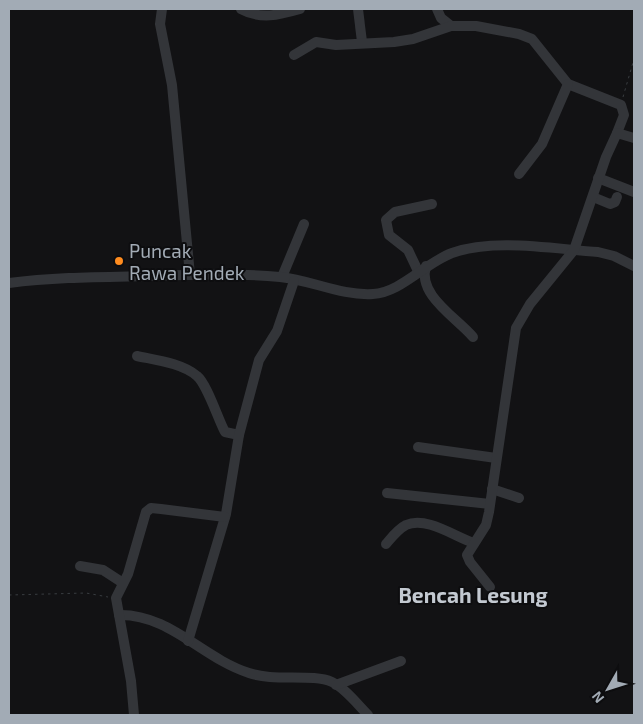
<svg xmlns="http://www.w3.org/2000/svg" width="643" height="724" viewBox="0 0 643 724" font-family="'Exo 2',sans-serif">
	<style>
		.lines { fill: none; stroke-linecap: round; stroke-linejoin: round }
		.path { stroke: #383c40; stroke-width: 1; stroke-dasharray: 2.5 4; stroke-linecap: butt }
		.minor { stroke: #333539; stroke-width: 10 }
		.poi-dot { fill: #ff8c1f; stroke: #0d0d0f; stroke-width: 2 }
		.labels { text-anchor: middle; dominant-baseline: central; stroke-width: 4; stroke-linejoin: round; paint-order: stroke }
		.poi-label { font-size: 19px; fill: #a2abb5; stroke: #0d0d0f; text-anchor: start }
		.quarter-label { font-size: 21px; font-weight: bold; fill: #c3c9d1; stroke: #0d0d0f }
	</style>
	<rect width="100%" height="100%" fill="#121214"/>
	<g class="lines">
		<g class="path">
			<path d="M623,97l11,-38"/>
			<path d="M9,595l77,-2 22,4"/>
		</g>
		<g class="minor">
			<path d="M162,9l-2,15 12,61 18,190"/>
			<path d="M241,9c20,11 38,6 59,0"/>
			<path d="M358,9l4,33"/>
			<path d="M437,9l4,9 10,8"/>
			<path d="M294,55l22,-13 20,3 58,-3 19,-3 38,-13h25l43,8 13,5 36,45 53,21 3,10 -7,18"/>
			<path d="M519,174l23,-30 26,-60"/>
			<path d="M598,178l36,14"/>
			<path d="M593,197l17,7 5,-2 2,-5"/>
			<path d="M426,266c-9,29 30,51 47,71"/>
			<path d="M418,271l-10,-21 -19,-15 -3,-15 9,-8 37,-8"/>
			<path d="M282,277l22,-53"/>
			<path d="M9,283c46,-6 93,-6 139,-7 44,-1 89,-3 132,1 31,3 61,19 93,17 27,-1 52,-31 79,-41 42,-15 102,-4 146,-1l16,4 20,10"/>
			<path d="M137,356c18,4 45,7 60,20 10,8 21,43 28,56l14,3"/>
			<path d="M418,447l78,11"/>
			<path d="M492,489l27,9"/>
			<path d="M387,493l103,11"/>
			<path d="M386,544c6,-7 12,-15 20,-19 21,-9 49,12 68,18"/>
			<path d="M80,566l23,4 20,13"/>
			<path d="M490,587l-20,-25 -3,-7 19,-30 3,-13 27,-184 14,-24 44,-54 32,-93 11,-24 17,5"/>
			<path d="M119,615c51,-1 83,43 130,58 25,9 63,0 83,9 13,6 26,23 36,33"/>
			<path d="M188,641l38,-127 13,-79 20,-75 18,-29 17,-50"/>
			<path d="M336,685l65,-24"/>
			<path d="M134,715l-3,-34 -15,-83 12,-24 18,-62 5,-4 10,1 64,8"/>
		</g>
	</g>
	<circle class="poi-dot" cx="119" cy="261" r="5"/>
	<g class="labels">
		<g class="poi-label">
			<text x="129" y="250">Puncak<tspan x="129" dy="22">Rawa Pendek</tspan></text>
		</g>
		<g class="quarter-label">
			<text x="473" y="594">Bencah Lesung</text>
		</g>
	</g>
	<rect width="643" height="724" fill="none" stroke="#a2abb5" stroke-width="20"/>
	<g transform="translate(608 689) rotate(231)" stroke="#0d0d0f" stroke-width="4" paint-order="stroke">
	<path d="M0-4L9 19L0 12L-9 19Z" fill="#a2abb5"/>
	<text y="-8" font-size="14" font-weight="bold" text-anchor="middle" fill="#a2abb5">N</text>
	</g>
</svg>
